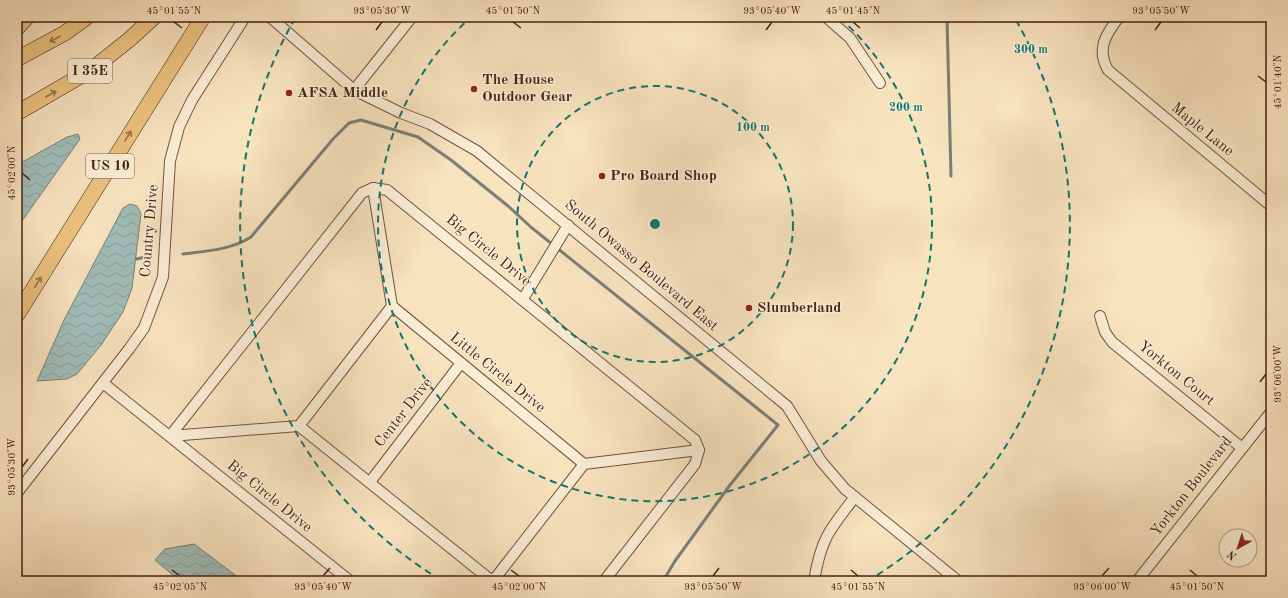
<svg xmlns="http://www.w3.org/2000/svg" width="1288" height="598" viewBox="0 0 1288 598" font-family="'Old Standard TT',serif">
	<style>
		.water { fill: url(#water-waves); stroke: #7b7f76 }
		.lines { fill: none; stroke-linecap: round; stroke-linejoin: round }
		.stream { stroke: #7b7f76; stroke-width: 3 }
		.minor-casing { stroke: #72523d; stroke-width: 12 }
		.highway-casing { stroke: #452212; stroke-width: 16 }
		.minor { stroke: #faedd5; stroke-width: 10 }
		.highway { stroke: #ecc280; stroke-width: 15 }
		.oneway { stroke: #987249 }
		.ticks { fill: none; stroke: #452212; stroke-width: 1.5 }
		.ring { fill: none; stroke: #0f766e; stroke-width: 2; stroke-dasharray: 7 5 }
		.poi-dot { fill: #8f2418; stroke: #faedd5; stroke-width: 1.5 }
		.labels { text-anchor: middle; dominant-baseline: central; stroke-width: 3; stroke-linejoin: round; paint-order: stroke }
		.shield { fill: #faedd5; stroke: #7b5f4c; stroke-width: 1 }
		.shield-label { font-size: 14px; font-weight: bold; fill: #452212 }
		.poi-label { font-size: 15px; font-weight: bold; fill: #452212; stroke: #faedd5; text-anchor: start }
		.street-label { font-size: 15px; fill: #452212; stroke: #faedd5 }
		.centre { fill: #0f766e; stroke: #faedd5; stroke-width: 2 }
		.ring-label { font-size: 12px; text-anchor: middle; font-weight: bold; fill: #0f766e; stroke: #faedd5; stroke-width: 3; stroke-linejoin: round; paint-order: stroke }
		.neatline { fill: none; stroke: #452212; stroke-width: 1.5 }
		.ticks-label { font-size: 10px; text-anchor: middle; fill: #452212 }
	</style>
	<defs>
		<pattern id="water-waves" width="16" height="10" patternUnits="userSpaceOnUse"><rect width="16" height="10" fill="#9fbdb9"/><path d="M0 5q4-4 8 0t8 0" fill="none" stroke="#8aa29e"/></pattern>
	</defs>
	<rect width="100%" height="100%" fill="#f8e3bf"/>
	<filter id="stains"><feTurbulence type="fractalNoise" baseFrequency=".005" numOctaves="4"/><feColorMatrix values="0 0 0 0 .2 0 0 0 0 .09 0 0 0 0 .02 0 0 0 .5 -.17"/></filter>
	<radialGradient id="worn" r=".72"><stop offset=".6" stop-color="#630" stop-opacity="0"/><stop offset="1" stop-color="#630" stop-opacity=".3"/></radialGradient>
	<g class="water">
		<path d="M78,134l2,5 -63,89v-63l50,-28z"/>
		<path d="M130,204l7,2 4,8 -9,74 -9,24 -22,33 -24,29 -10,5 -30,2 27,-61 59,-112z"/>
		<path d="M194,544l49,37h-63l-25,-21 10,-11z"/>
	</g>
	<g class="lines">
		<g class="stream">
			<path d="M947,17l4,159"/>
			<path d="M183,254c23,-3 48,-4 68,-17l82,-98 16,-16 12,-3 57,17 33,23 57,46 24,22 246,197 -48,60 -55,76 -12,20"/>
			<path d="M136,259l11,-2"/>
		</g>
		<defs>
			<g id="minor">
				<path d="M270,17l84,73 47,23 29,11 47,27 310,255 34,55 24,28 113,92"/>
				<path d="M826,17l24,21 30,45"/>
				<path d="M1119,17c-13,17 -23,32 -11,53l163,136"/>
				<path d="M1268,17l3,2"/>
				<path d="M354,90l58,-73"/>
				<path d="M373,188l19,118 192,158"/>
				<path d="M523,299l45,-74"/>
				<path d="M1100,316l5,16 7,10 130,106"/>
				<path d="M103,383l247,198"/>
				<path d="M299,426l93,-120"/>
				<path d="M170,436l192,-243 11,-5 14,2 308,250 4,10 -4,14 -91,117"/>
				<path d="M170,436l129,-10 193,155"/>
				<path d="M370,482l91,-119"/>
				<path d="M17,493l112,-144 15,-21 19,-51 7,-116 9,-34 13,-27 53,-83"/>
				<path d="M493,581l91,-117 115,-14"/>
				<path d="M814,581c7,-42 15,-51 41,-84"/>
				<path d="M1137,581l134,-169"/>
			</g>
			<g id="highway">
				<path d="M17,28l10,-11"/>
				<path d="M17,59l48,-26 22,-16"/>
				<path d="M17,113l74,-43 39,-31 24,-22"/>
				<path d="M17,315l186,-298"/>
			</g>
		</defs>
		<use href="#minor" class="minor-casing"/>
		<use href="#highway" class="highway-casing"/>
		<use href="#minor" class="minor"/>
		<use href="#highway" class="highway"/>
	</g>
	<defs><path id="oneway-shaft" d="M-6 0H5M1.5-3L5.5 0L1.5 3" fill="none" stroke-width="1.6" stroke-linecap="round" stroke-linejoin="round"/></defs>
	<g class="oneway">
		<use href="#oneway-shaft" transform="translate(55 39) rotate(152)"/>
		<use href="#oneway-shaft" transform="translate(51 94) rotate(-30)"/>
		<use href="#oneway-shaft" transform="translate(128 136) rotate(-58)"/>
		<use href="#oneway-shaft" transform="translate(38 282) rotate(-58)"/>
	</g>
	<path class="ticks" d="M174,22l8,6M513,22l8,6M853,22l7,6M376,30l6,-8M766,30l6,-8M1155,30l6,-8M1258,76l8,6M22,173l8,7M1260,382l6,-8M22,467l6,-8M172,570l8,6M511,570l8,6M851,570l7,6M1190,570l7,6M323,576l7,-8M713,576l6,-8M1102,576l7,-8"/>
	<g class="ring">
		<circle cx="655" cy="224" r="138"/>
		<path d="M840 18A277 277 0 1 1 470 18"/>
		<path d="M441 580A415 415 0 0 1 294 20M1016 20A415 415 0 0 1 869 580"/>
	</g>
	<g class="poi-dot">
		<circle cx="474" cy="89" r="4"/>
		<circle cx="289" cy="93" r="4"/>
		<circle cx="602" cy="176" r="4"/>
		<circle cx="749" cy="308" r="4"/>
	</g>
	<g class="labels">
		<g class="shield">
			<rect x="68" y="59" width="44" height="24" rx="3"/>
			<rect x="86" y="154" width="48" height="24" rx="3"/>
		</g>
		<g class="shield-label">
			<text x="90" y="71">I 35E</text>
			<text x="110" y="166">US 10</text>
		</g>
		<g class="poi-label">
			<text x="482" y="80">The House<tspan x="482" dy="17">Outdoor Gear</tspan></text>
			<text x="297" y="93">AFSA Middle</text>
			<text x="610" y="176">Pro Board Shop</text>
			<text x="757" y="308">Slumberland</text>
		</g>
		<g class="street-label">
			<text transform="translate(1202 130) rotate(39)">Maple Lane</text>
			<text transform="translate(150 231) rotate(-85)">Country Drive</text>
			<text transform="translate(488 251) rotate(39)">Big Circle Drive</text>
			<text transform="translate(641 266) rotate(40)">South Owasso Boulevard East</text>
			<text transform="translate(497 373) rotate(39)">Little Circle Drive</text>
			<text transform="translate(1176 374) rotate(39)">Yorkton Court</text>
			<text transform="translate(404 413) rotate(-52)">Center Drive</text>
			<text transform="translate(1192 487) rotate(-52)">Yorkton Boulevard</text>
			<text transform="translate(269 497) rotate(39)">Big Circle Drive</text>
		</g>
	</g>
	<circle cx="655" cy="224" r="6" class="centre"/>
	<g class="ring-label">
		<text x="1031" y="53">300 m</text>
		<text x="906" y="111">200 m</text>
		<text x="753" y="131">100 m</text>
	</g>
	<rect width="1288" height="598" fill="none" stroke="#f8e3bf" stroke-width="44"/>
	<g transform="translate(1238 548) rotate(219)"><circle r="19" fill="#faedd5" stroke="#b29c87"/>
	<path d="M0-3L7 15L0 10L-7 15Z" fill="#8f2418"/>
	<text y="-6" font-size="11" font-weight="bold" text-anchor="middle" fill="#452212">N</text>
	</g>
	<rect x="22" y="22" width="1244" height="554" class="neatline"/>
	<g class="ticks-label">
		<text x="174" y="14">45°01'55"N</text>
		<text x="382" y="14">93°05'30"W</text>
		<text x="513" y="14">45°01'50"N</text>
		<text x="772" y="14">93°05'40"W</text>
		<text x="853" y="14">45°01'45"N</text>
		<text x="1161" y="14">93°05'50"W</text>
		<text transform="translate(1277 82) rotate(-90)" y="4">45°01'40"N</text>
		<text transform="translate(11 173) rotate(-90)" y="4">45°02'00"N</text>
		<text transform="translate(1277 374) rotate(-90)" y="4">93°06'00"W</text>
		<text transform="translate(11 467) rotate(-90)" y="4">93°05'30"W</text>
		<text x="180" y="590">45°02'05"N</text>
		<text x="323" y="590">93°05'40"W</text>
		<text x="519" y="590">45°02'00"N</text>
		<text x="713" y="590">93°05'50"W</text>
		<text x="858" y="590">45°01'55"N</text>
		<text x="1102" y="590">93°06'00"W</text>
		<text x="1197" y="590">45°01'50"N</text>
	</g>
	<rect width="100%" height="100%" filter="url(#stains)"/>
	<rect width="100%" height="100%" fill="url(#worn)"/>
</svg>
